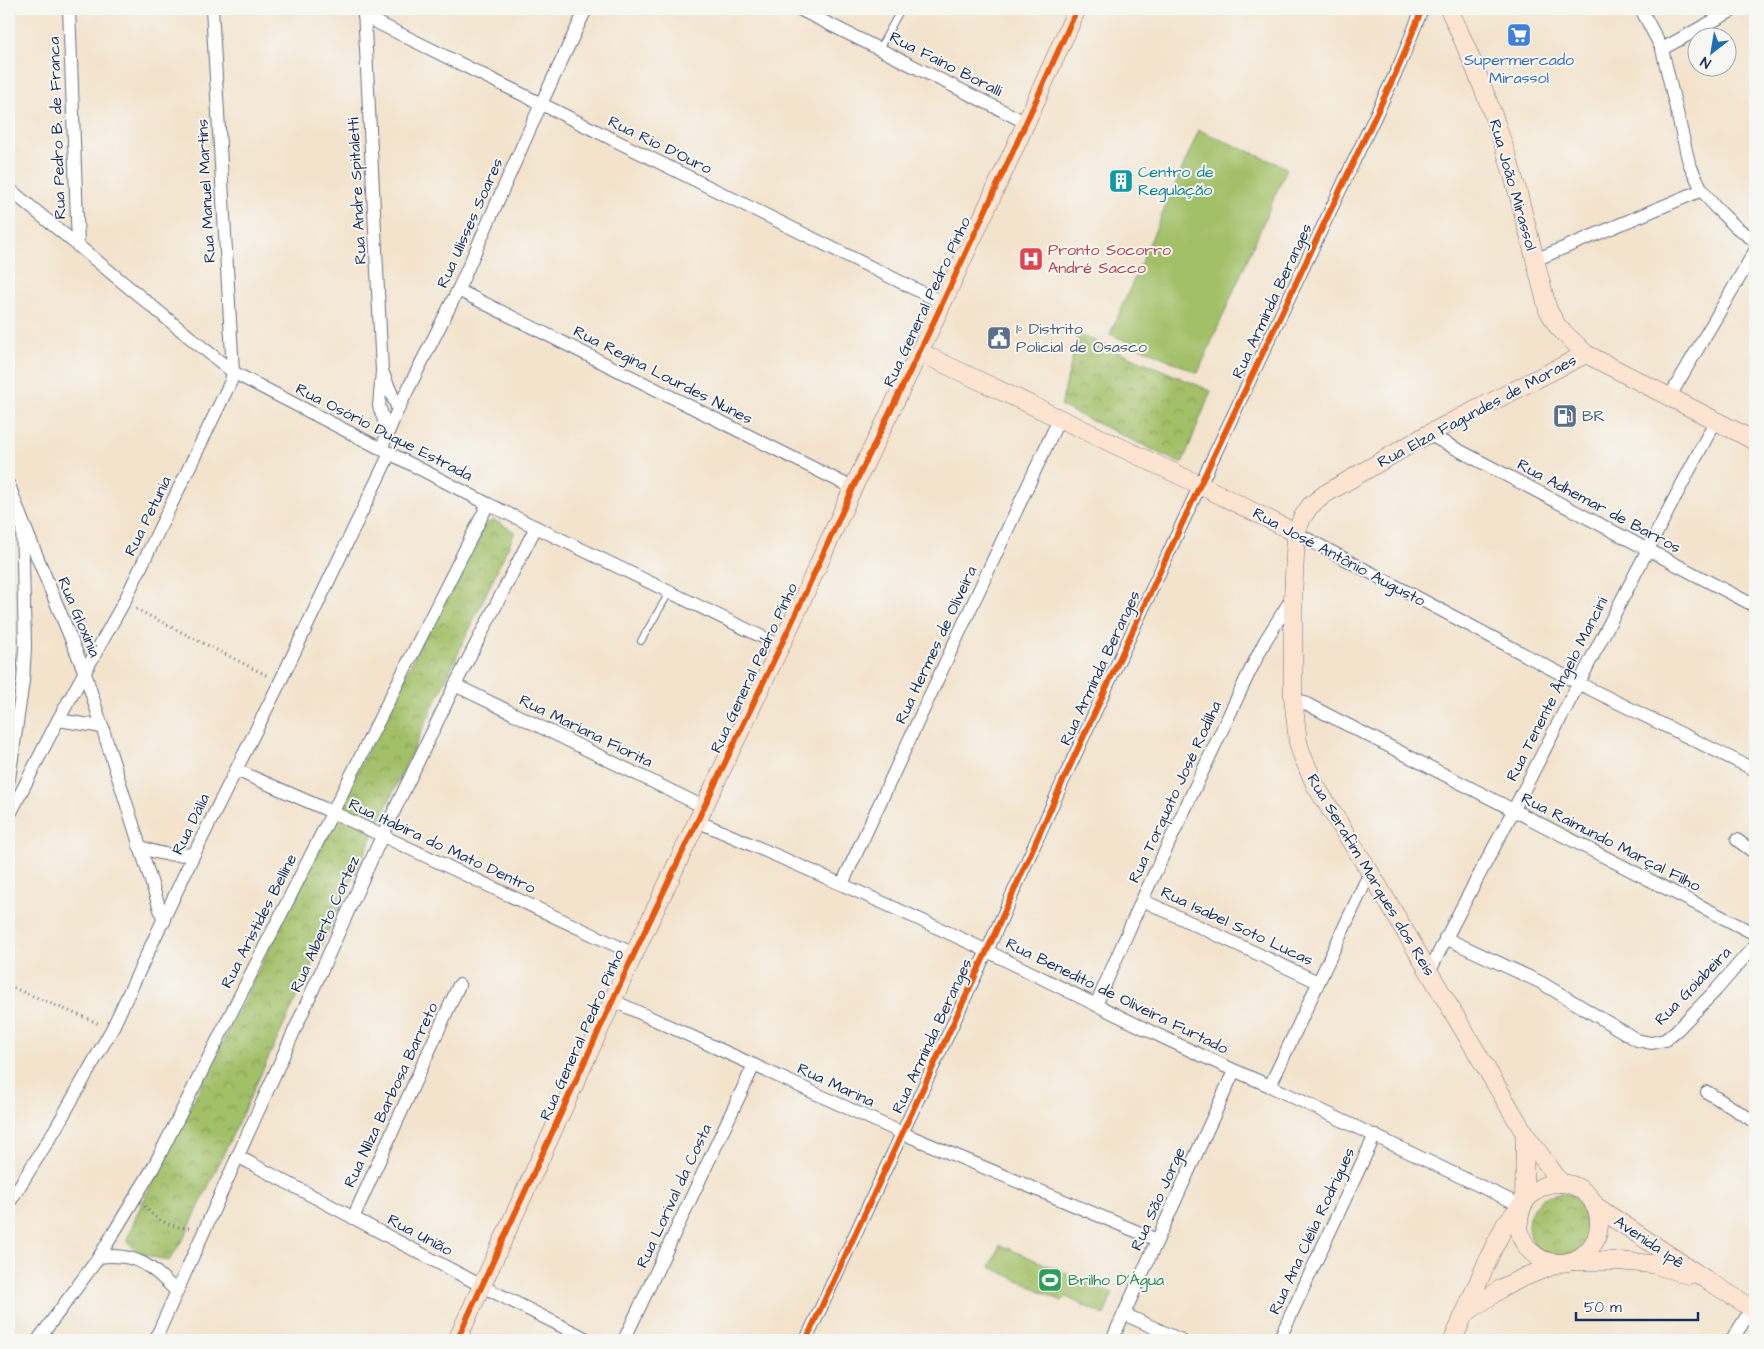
<svg xmlns="http://www.w3.org/2000/svg" width="1764" height="1349" viewBox="0 0 1764 1349" font-family="'Architects Daughter',sans-serif">
	<style>
		.green { fill: #a2c067; stroke: #5e7862 }
		.park { fill: url(#park-crowns); stroke: #5e7862 }
		.lines { fill: none; stroke-linecap: round; stroke-linejoin: round }
		.lane-casing { stroke: #676e84; stroke-width: 8 }
		.street-casing { stroke: #676e84; stroke-width: 14 }
		.secondary-casing { stroke: #676e84; stroke-width: 19 }
		.path { stroke: #676e84; stroke-width: 3; stroke-dasharray: 1 4; stroke-linecap: butt }
		.lane { stroke: #fff; stroke-width: 6 }
		.street { stroke: #fff; stroke-width: 12 }
		.secondary { stroke: #fde4d1; stroke-width: 18 }
		.cycleway-casing { stroke: #f6f6f2; stroke-width: 9 }
		.cycleway { stroke: #e8590c; stroke-width: 6 }
		.labels { text-anchor: middle; dominant-baseline: central; stroke-width: 4; stroke-linejoin: round; paint-order: stroke }
		.shop-label { font-size: 16px; fill: #366cbe; stroke: #f6f6f2 }
		.street-label { font-size: 16px; fill: #1b2f5e; stroke: #f6f6f2 }
		.culture-label { font-size: 16px; fill: #0d838f; stroke: #f6f6f2; text-anchor: start }
		.health-label { font-size: 16px; fill: #be3a42; stroke: #f6f6f2; text-anchor: start }
		.service-label { font-size: 16px; fill: #4e5e75; stroke: #f6f6f2; text-anchor: start }
		.leisure-label { font-size: 16px; fill: #27864d; stroke: #f6f6f2; text-anchor: start }
	</style>
	<defs>
		<pattern id="park-crowns" width="20" height="18" patternUnits="userSpaceOnUse" patternTransform="scale(1.25)"><rect width="20" height="18" fill="#a2c067"/><path d="M2 6a3 3 0 1 1 6 0M12 15a3 3 0 1 1 6 0" fill="none" stroke="#839c58"/></pattern>
	</defs>
	<rect width="100%" height="100%" fill="#f6f6f2"/>
	<filter id="ink" filterUnits="userSpaceOnUse"><feTurbulence type="fractalNoise" baseFrequency=".02" numOctaves="2"/><feDisplacementMap in="SourceGraphic" scale="10" xChannelSelector="R" yChannelSelector="G"/><feConvolveMatrix kernelMatrix="1 2 1 2 8 2 1 2 1" color-interpolation-filters="sRGB"/></filter>
	<filter id="wash" filterUnits="userSpaceOnUse"><feTurbulence type="fractalNoise" baseFrequency=".0096" numOctaves="4" result="noise"/><feDisplacementMap in="SourceGraphic" scale="20" xChannelSelector="R" yChannelSelector="G"/><feGaussianBlur stdDeviation="1.12" result="paint"/><feColorMatrix in="noise" values="0 0 0 0 0 0 0 0 0 0 0 0 0 0 0 0 0 1.4 0 .05"/><feComposite in="paint" operator="in"/></filter>
	<g filter="url(#wash)">
		<rect width="100%" height="100%" fill="#f3e3cc"/>
		<g class="green">
			<path d="M1199,130l88,38 -89,205 -88,-39z"/>
			<path d="M1000,1245l113,48 -9,22 -38,-18 -4,4 -72,-34z"/>
		</g>
		<g class="park">
			<path d="M1078,334l133,57 -29,73 -121,-58z"/>
			<path d="M494,520l21,12 -330,704 -16,25c-15,-4 -34,-6 -42,-21l9,-24 342,-687z"/>
			<circle cx="1561" cy="1226" r="33"/>
		</g>
	</g>
	<g filter="url(#ink)">
		<g class="lines">
			<defs>
				<g id="lane">
					<path d="M879,49l22,-40"/>
					<path d="M641,641l29,-50"/>
				</g>
				<g id="street">
					<path d="M69,9l9,237"/>
					<path d="M364,9l18,362 -3,35 9,26"/>
					<path d="M799,9l226,113"/>
					<path d="M1641,9l21,40 27,114 13,27 13,17 21,20 19,14"/>
					<path d="M364,16l577,286"/>
					<path d="M1662,49l73,-40"/>
					<path d="M9,189l189,155 35,28 13,7 242,125 293,142"/>
					<path d="M1535,260l167,-70"/>
					<path d="M458,290l395,198"/>
					<path d="M382,371l16,38"/>
					<path d="M1670,396l85,-145"/>
					<path d="M1428,434l327,172"/>
					<path d="M381,449l17,-40 60,-119 83,-186 45,-95"/>
					<path d="M9,485l13,35 3,127 -2,34 -14,98"/>
					<path d="M22,520l63,153 79,249"/>
					<path d="M1296,533l282,150 177,87"/>
					<path d="M455,685l249,122"/>
					<path d="M1293,697l462,237"/>
					<path d="M58,720l45,7"/>
					<path d="M236,770l96,42 302,142"/>
					<path d="M9,816l49,-96 66,-118 107,-221 2,-9 -21,-363"/>
					<path d="M697,821c97,42 194,84 290,130 94,46 187,94 283,135l252,120"/>
					<path d="M1737,840l18,13"/>
					<path d="M139,846c21,9 33,10 55,8"/>
					<path d="M842,884l217,-465"/>
					<path d="M1142,900l176,82"/>
					<path d="M1445,938l95,44 97,58 14,3 14,-3 12,-10 39,-40 39,-45"/>
					<path d="M1429,973c26,-56 57,-109 85,-164 67,-130 133,-260 202,-389"/>
					<path d="M614,1001l288,132 255,107"/>
					<path d="M1096,1005l46,-105 105,-223 18,-36 27,-43"/>
					<path d="M1270,1086l100,-214"/>
					<path d="M1707,1092l48,30"/>
					<path d="M237,1156l245,130 107,54"/>
					<path d="M9,1203l47,-75 56,-99 82,-175 86,-172 110,-229"/>
					<path d="M353,1218l106,-233"/>
					<path d="M99,1257c38,-5 53,10 78,35"/>
					<path d="M1124,1314l57,26"/>
					<path d="M38,1340l61,-83 54,-89 335,-664"/>
					<path d="M155,1340l227,-504 73,-151 81,-158"/>
					<path d="M624,1340l130,-275"/>
					<path d="M806,1340l185,-398 72,-161 137,-296 200,-421 22,-55"/>
					<path d="M1112,1340l122,-269"/>
					<path d="M1279,1340l96,-205"/>
					<path d="M1732,1340l20,-32"/>
				</g>
				<g id="secondary">
					<path d="M1449,9c18,39 35,79 49,120 21,59 34,121 50,181l10,17 28,27 169,87"/>
					<path d="M919,352l281,133 96,48"/>
					<circle cx="1559" cy="1223" r="40"/>
					<path d="M1561,1183l-36,-49 -155,-262 -55,-87 -13,-30 -4,-13 -5,-45v-99l3,-65 6,-15 8,-12 15,-12 103,-60 158,-80"/>
					<path d="M1524,1203l1,-69"/>
					<path d="M1594,1205l111,74 50,31"/>
					<path d="M1573,1261h45l34,3 37,11"/>
					<path d="M1466,1313l36,-25 20,-10 35,-14"/>
					<path d="M457,1340l177,-386 159,-334 60,-132 75,-154 87,-187 62,-138"/>
					<path d="M1453,1340l37,-85 16,-32 15,-17"/>
				</g>
			</defs>
			<use href="#lane" class="lane-casing"/>
			<use href="#street" class="street-casing"/>
			<use href="#secondary" class="secondary-casing"/>
			<g class="path">
				<path d="M136,609l132,67"/>
				<path d="M9,986l91,38"/>
				<path d="M145,1206c10,15 28,22 46,22"/>
			</g>
			<use href="#lane" class="lane"/>
			<use href="#street" class="street"/>
			<use href="#secondary" class="secondary"/>
			<defs>
				<g id="cycleway">
					<path d="M457,1340l177,-386 159,-334 60,-132 75,-154 87,-187 62,-138"/>
					<path d="M806,1340l185,-398 72,-161 137,-296 200,-421 22,-55"/>
				</g>
			</defs>
			<use href="#cycleway" class="cycleway-casing"/>
			<use href="#cycleway" class="cycleway"/>
		</g>
	</g>
	<defs>
		<symbol id="supermarket-square" viewBox="-11 -11 22 22"><rect x="-9" y="-9" width="18" height="18" rx="4" fill="#3f7fe0" stroke="#f6f6f2"/><path d="M-6-5.5h2.5l.6 2H6L4.5 2H-2.5L-4.4-4H-6ZM-1.5 3.2a1.3 1.3 0 1 0 .1 0ZM3 3.2a1.3 1.3 0 1 0 .1 0Z" fill="#fff"/></symbol>
		<symbol id="building-square" viewBox="-11 -11 22 22"><rect x="-9" y="-9" width="18" height="18" rx="4" fill="#0f9aa8" stroke="#f6f6f2"/><path d="M-4-6H4V6H1V3H-1V6H-4ZM-2.5-4.3h1.7v1.8h-1.7ZM.8-4.3h1.7v1.8H.8ZM-2.5-1h1.7V.8h-1.7ZM.8-1h1.7V.8H.8Z" fill="#fff"/></symbol>
		<symbol id="hospital-square" viewBox="-11 -11 22 22"><rect x="-9" y="-9" width="18" height="18" rx="4" fill="#e0444e" stroke="#f6f6f2"/><path d="M-5-5h3v3.5h4V-5h3V5h-3V1.5h-4V5h-3Z" fill="#fff"/></symbol>
		<symbol id="civic-square" viewBox="-11 -11 22 22"><rect x="-9" y="-9" width="18" height="18" rx="4" fill="#5c6f8a" stroke="#f6f6f2"/><path d="M-.6-6.5H3V-4.5H.6V-3L4-1V1h2V6H-6V1h2V-1L-.6-3ZM-1.2 2.5V6h2.4V2.5Z" fill="#fff"/></symbol>
		<symbol id="fuel-square" viewBox="-11 -11 22 22"><rect x="-9" y="-9" width="18" height="18" rx="4" fill="#5c6f8a" stroke="#f6f6f2"/><path d="M-5.5-6h7V0h2V4h1.3V-2.5L3-4.5l.8-.8L6-3V5H2.5V1h-1V6h-7ZM-4.2-4.7v3.2H.2V-4.7Z" fill="#fff"/></symbol>
		<symbol id="stadium-square" viewBox="-11 -11 22 22"><rect x="-9" y="-9" width="18" height="18" rx="4" fill="#2e9e5b" stroke="#f6f6f2"/><path d="M0-5a6.5 5 0 1 0 0 10a6.5 5 0 1 0 0-10ZM-3.5-1.8h7v3.6h-7Z" fill="#fff"/></symbol>
	</defs>
	<g fill-rule="evenodd">
		<use href="#supermarket-square" x="1505" y="21" width="28" height="28"/>
		<use href="#building-square" x="1107" y="167" width="28" height="28"/>
		<use href="#hospital-square" x="1017" y="245" width="28" height="28"/>
		<use href="#civic-square" x="985" y="324" width="28" height="28"/>
		<use href="#fuel-square" x="1551" y="402" width="28" height="28"/>
		<use href="#stadium-square" x="1036" y="1266" width="28" height="28"/>
	</g>
	<g class="labels">
		<g class="shop-label">
			<text x="1519" y="60">Supermercado<tspan x="1519" dy="18">Mirassol</tspan></text>
		</g>
		<g class="street-label">
			<text transform="translate(946 64) rotate(27)">Rua Faino Boralli</text>
			<text transform="translate(57 128) rotate(-92)">Rua Pedro B. de Franca</text>
			<text transform="translate(660 145) rotate(26)">Rua Rio D'Ouro</text>
			<text transform="translate(1513 185) rotate(74)">Rua João Mirassol</text>
			<text transform="translate(206 191) rotate(-93)">Rua Manuel Martins</text>
			<text transform="translate(357 191) rotate(-93)">Rua Andre Spitaletti</text>
			<text transform="translate(470 223) rotate(-66)">Rua Ulisses Soares</text>
			<text transform="translate(1272 301) rotate(-65)">Rua Arminda Beranges</text>
			<text transform="translate(927 302) rotate(-65)">Rua General Pedro Pinho</text>
			<text transform="translate(663 375) rotate(27)">Rua Regina Lourdes Nunes</text>
			<text transform="translate(1477 411) rotate(-28)">Rua Elza Fagundes de Moraes</text>
			<text transform="translate(384 432) rotate(27)">Rua Osório Duque Estrada</text>
			<text transform="translate(1599 506) rotate(28)">Rua Adhemar de Barros</text>
			<text transform="translate(148 516) rotate(-64)">Rua Petunia</text>
			<text transform="translate(1339 557) rotate(28)">Rua José Antônio Augusto</text>
			<text transform="translate(79 617) rotate(67)">Rua Gloxínia</text>
			<text transform="translate(936 645) rotate(-65)">Rua Hermes de Oliveira</text>
			<text transform="translate(754 668) rotate(-65)">Rua General Pedro Pinho</text>
			<text transform="translate(1100 668) rotate(-65)">Rua Arminda Beranges</text>
			<text transform="translate(1557 689) rotate(-63)">Rua Tenente Ângelo Mancini</text>
			<text transform="translate(586 731) rotate(26)">Rua Mariana Fiorita</text>
			<text transform="translate(1175 792) rotate(-65)">Rua Torquato José Rodilha</text>
			<text transform="translate(191 824) rotate(-64)">Rua Dália</text>
			<text transform="translate(1611 842) rotate(27)">Rua Raimundo Marçal Filho</text>
			<text transform="translate(442 846) rotate(25)">Rua Itabira do Mato Dentro</text>
			<text transform="translate(1371 875) rotate(59)">Rua Serafim Marques dos Reis</text>
			<text transform="translate(259 921) rotate(-63)">Rua Aristides Belline</text>
			<text transform="translate(325 924) rotate(-66)">Rua Alberto Cortez</text>
			<text transform="translate(1237 926) rotate(25)">Rua Isabel Soto Lucas</text>
			<text transform="translate(1693 986) rotate(-46)">Rua Goiabeira</text>
			<text transform="translate(1117 996) rotate(26)">Rua Benedito de Oliveira Furtado</text>
			<text transform="translate(582 1035) rotate(-66)">Rua General Pedro Pinho</text>
			<text transform="translate(932 1036) rotate(-65)">Rua Arminda Beranges</text>
			<text transform="translate(836 1085) rotate(25)">Rua Marina</text>
			<text transform="translate(391 1095) rotate(-65)">Rua Nilza Barbosa Barreto</text>
			<text transform="translate(674 1196) rotate(-65)">Rua Lorival da Costa</text>
			<text transform="translate(1158 1199) rotate(-66)">Rua São Jorge</text>
			<text transform="translate(1312 1231) rotate(-65)">Rua Ana Clélia Rodrigues</text>
			<text transform="translate(420 1235) rotate(28)">Rua União</text>
			<text transform="translate(1649 1242) rotate(34)">Avenida Ipê</text>
		</g>
		<g class="culture-label">
			<text x="1138" y="172">Centro de<tspan x="1138" dy="18">Regulação</tspan></text>
		</g>
		<g class="health-label">
			<text x="1048" y="250">Pronto Socorro<tspan x="1048" dy="18">André Sacco</tspan></text>
		</g>
		<g class="service-label">
			<text x="1016" y="329">1º Distrito<tspan x="1016" dy="18">Policial de Osasco</tspan></text>
			<text x="1582" y="416">BR</text>
		</g>
		<g class="leisure-label">
			<text x="1068" y="1280">Brilho D'Água</text>
		</g>
	</g>
	<rect width="1764" height="1349" fill="none" stroke="#f6f6f2" stroke-width="30"/>
	<g transform="translate(1712 52) rotate(211)"><circle r="24" fill="#f6f6f2" stroke="#9ea6b7"/>
	<path d="M0-4L9 19L0 12L-9 19Z" fill="#1f6fb2"/>
	<text y="-8" font-size="14" font-weight="bold" text-anchor="middle" fill="#1b2f5e">N</text>
	</g>
	<path d="M1576 1312v8h122v-8" fill="none" stroke="#1b2f5e" stroke-width="2.5"/>
	<text x="1584" y="1312" font-size="15" fill="#1b2f5e" stroke="#f6f6f2" stroke-width="4" paint-order="stroke">50 m</text>
</svg>
